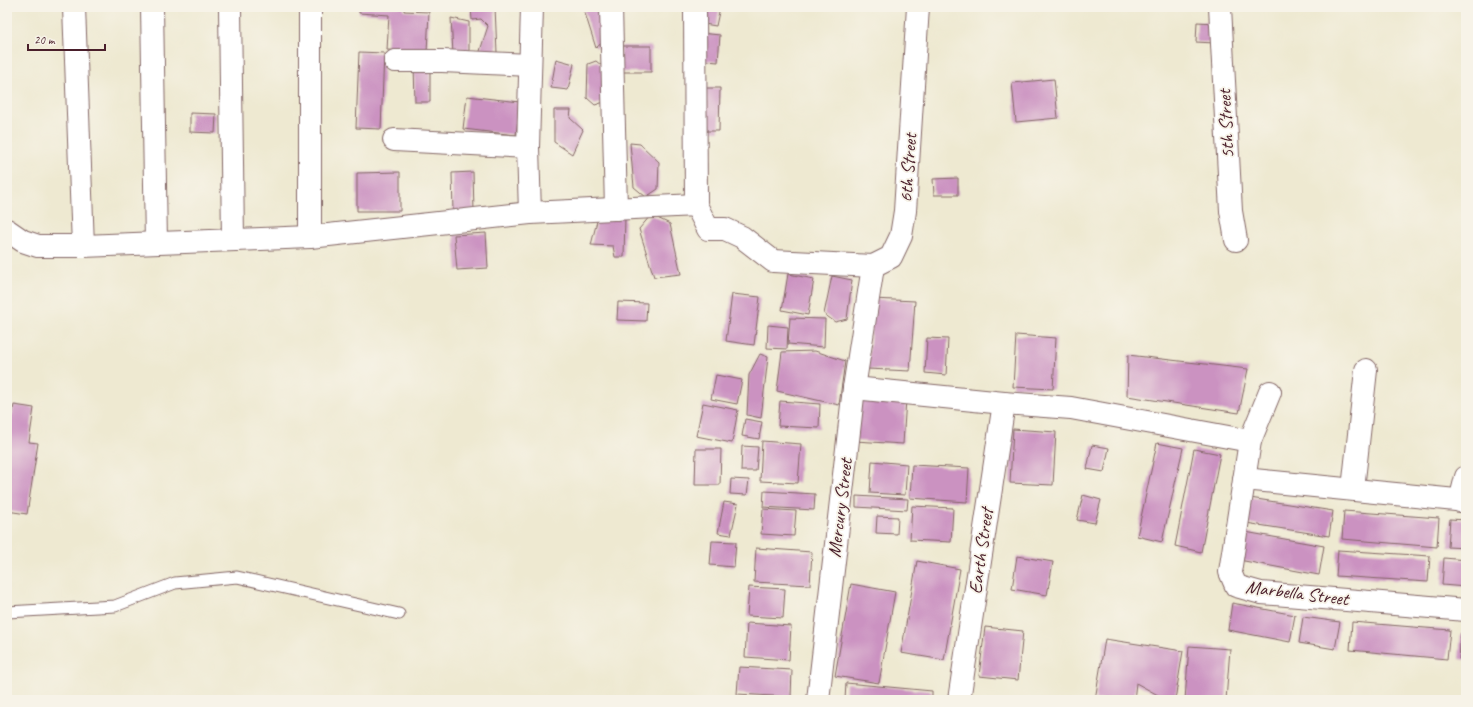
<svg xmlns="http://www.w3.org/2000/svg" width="1473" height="707" viewBox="0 0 1473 707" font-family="Caveat,sans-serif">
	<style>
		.building { fill: #cb92c1 }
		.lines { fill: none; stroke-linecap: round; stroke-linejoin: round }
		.service-casing { stroke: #836665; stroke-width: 13 }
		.minor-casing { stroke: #836665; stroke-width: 24 }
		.service { stroke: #fff; stroke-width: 11 }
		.minor { stroke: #fff; stroke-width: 22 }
		.labels { text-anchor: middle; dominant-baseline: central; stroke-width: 3.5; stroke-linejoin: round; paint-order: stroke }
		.street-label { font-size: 19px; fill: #4a1f2b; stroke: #f7f3e8 }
	</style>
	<rect width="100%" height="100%" fill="#f7f3e8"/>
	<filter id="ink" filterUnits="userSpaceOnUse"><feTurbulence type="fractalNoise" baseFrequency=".025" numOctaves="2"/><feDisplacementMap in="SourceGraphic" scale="8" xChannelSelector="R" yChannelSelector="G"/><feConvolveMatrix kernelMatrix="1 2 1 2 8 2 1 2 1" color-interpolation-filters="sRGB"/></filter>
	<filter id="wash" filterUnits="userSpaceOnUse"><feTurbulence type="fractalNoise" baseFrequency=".012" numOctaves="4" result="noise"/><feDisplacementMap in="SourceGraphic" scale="16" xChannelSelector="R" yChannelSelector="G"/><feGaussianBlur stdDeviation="0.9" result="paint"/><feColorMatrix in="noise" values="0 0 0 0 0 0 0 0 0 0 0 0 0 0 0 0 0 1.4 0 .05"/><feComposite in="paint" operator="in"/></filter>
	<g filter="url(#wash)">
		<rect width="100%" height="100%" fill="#eee9d1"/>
		<g id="blocks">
			<g class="building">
				<path d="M359,7h45v4l25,1 -2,40 -40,-2 2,-35 -30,-2z"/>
				<path d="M471,7h24l2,46 -5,7 -12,-9 8,-25 -7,-7 -9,1z"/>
				<path d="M583,7h17l8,30 -12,11z"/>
				<path d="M707,7h13l-4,19 -12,-2z"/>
				<path d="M451,18l18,4v30l-16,2z"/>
				<path d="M1197,22l18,1 -1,20 -18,-1z"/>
				<path d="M700,33l20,2 -2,27 -21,-2z"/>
				<path d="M621,46h30v26h-31z"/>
				<path d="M359,52l25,1 -3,76 -25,-1z"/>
				<path d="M556,59l18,5 -6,26 -17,-2z"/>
				<path d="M596,61l11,9 3,30 -15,5 -8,-7 1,-34z"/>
				<path d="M414,65h16v37h-15z"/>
				<path d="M1054,79l4,39 -42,4 -4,-39z"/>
				<path d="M699,88h21l-1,43h-22z"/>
				<path d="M467,96l53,6 -4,33 -53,-6z"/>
				<path d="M554,110h17l-1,8 13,12 -11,24 -18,-12z"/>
				<path d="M190,113l26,1 -1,19 -25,-1z"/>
				<path d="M630,143l10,1 19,18 -1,27 -12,8 -12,-10z"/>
				<path d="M400,172v39h-43v-38z"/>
				<path d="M473,172l1,40h-21l-1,-39z"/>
				<path d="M958,178v17h-24l-1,-16z"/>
				<path d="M651,215l19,9 11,50 -27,3 -15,-48z"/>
				<path d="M625,216l-1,41h-9l-2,-11 -22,-1 7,-28z"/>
				<path d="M486,233l2,35 -31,2 -3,-35z"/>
				<path d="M788,274l26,5 -6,36 -26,-5z"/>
				<path d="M832,276l20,4 -5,39 -12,3 -11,-8z"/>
				<path d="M732,294l28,3 -6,48 -28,-4z"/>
				<path d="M873,299l42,2 -5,70 -42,-2z"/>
				<path d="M618,302l29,1 -1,18 -29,-1z"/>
				<path d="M790,318l35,1 -1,28 -36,-3z"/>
				<path d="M768,325l20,2 -1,22 -20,-1z"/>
				<path d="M1016,335l40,3 -3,51 -40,-2z"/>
				<path d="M927,338l21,1 -2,36 -21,-2z"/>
				<path d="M815,351l30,10 -6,44 -62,-14 5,-39z"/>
				<path d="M760,354l8,3 -7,61 -14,-3 2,-40z"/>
				<path d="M1128,355l120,14 -9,44 -112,-17z"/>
				<path d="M716,375l26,5 -5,24 -26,-5z"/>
				<path d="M857,396l49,3 -3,45 -48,-3z"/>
				<path d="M780,401l40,3 -1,24 -41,-2z"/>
				<path d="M703,403l35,7 -6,33 -36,-7z"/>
				<path d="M14,405l20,3 -5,34 9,1 -11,71 -20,-3v-97l5,1z"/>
				<path d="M745,419l17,3 -3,17 -17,-3z"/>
				<path d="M1013,429l43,3 -3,53 -43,-2z"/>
				<path d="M762,441l39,3 -3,39 -38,-2z"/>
				<path d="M1157,443l26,5 -21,94 -25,-6z"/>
				<path d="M1092,445l17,3 -5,24 -17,-3z"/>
				<path d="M742,446l16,1 -2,24h-15z"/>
				<path d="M696,449h25l-1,36h-25z"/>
				<path d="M1194,449l26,5 -19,98 -26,-6z"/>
				<path d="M872,461l35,3 -2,31 -35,-2z"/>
				<path d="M912,465l57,3 -2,34 -57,-4z"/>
				<path d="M731,479l18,1 -2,15 -17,-1z"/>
				<path d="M764,491l51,3 -1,16 -51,-3z"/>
				<path d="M1083,495l18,5 -6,23 -18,-3z"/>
				<path d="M856,496l52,3 -1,11 -51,-3z"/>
				<path d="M1250,498l83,13 -4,25 -83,-13z"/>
				<path d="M724,502l14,2 -7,31 -13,-2z"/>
				<path d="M912,506l41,2 -2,34 -41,-2z"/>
				<path d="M763,509l33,2 -2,25 -33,-2z"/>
				<path d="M1344,511l95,7 -2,29 -95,-8z"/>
				<path d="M877,516l21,1 -1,17 -21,-1z"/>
				<path d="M1450,519l16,1v28l-18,-1z"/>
				<path d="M1245,532l79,14 -5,29 -80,-15z"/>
				<path d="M712,541l24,1 -2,25 -24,-2z"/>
				<path d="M756,548l56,4 -2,33 -56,-3z"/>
				<path d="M1338,550l92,6 -2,26 -92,-6z"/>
				<path d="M1017,556l36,6 -6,33 -35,-6z"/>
				<path d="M1444,558l22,2v27l-24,-2z"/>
				<path d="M917,561l43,8 -16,91 -43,-7z"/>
				<path d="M851,584l44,8 -16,91 -44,-7z"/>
				<path d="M749,587l36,2 -2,29 -36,-2z"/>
				<path d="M1232,603l63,12 -5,27 -62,-12z"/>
				<path d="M1303,617l37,5 -5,27 -36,-6z"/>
				<path d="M1352,622l98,8 -3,29 -97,-9z"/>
				<path d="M747,623l44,3 -2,34 -44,-3z"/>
				<path d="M985,627l38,4 -5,49 -39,-4z"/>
				<path d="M1461,633h5v27l-7,-1z"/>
				<path d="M1105,639l78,12 -8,49h-8l-31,-17 -2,17h-39z"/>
				<path d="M1189,646l41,3 -4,51h-41z"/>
				<path d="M739,667l53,3 -1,27 -54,-3z"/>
				<path d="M846,683l86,8v9h-87z"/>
			</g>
		</g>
	</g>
	<g filter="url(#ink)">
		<use href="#blocks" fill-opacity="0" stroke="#836665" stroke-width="1"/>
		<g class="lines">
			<defs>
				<path id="service" d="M7,612l108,-6 60,-23 62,-6 162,37"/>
				<g id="minor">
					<path d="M74,7l9,239"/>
					<path d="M152,7l4,236"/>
					<path d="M230,7l3,233"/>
					<path d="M611,7l5,202"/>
					<path d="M695,7l1,198"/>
					<path d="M1220,7l11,204 5,29"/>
					<path d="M395,61h47l88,4"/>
					<path d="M394,140l134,7"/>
					<path d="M530,213l-2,-66 4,-140"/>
					<path d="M7,230l16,11 15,5h45l227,-9v-230"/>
					<path d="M310,237l220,-24 166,-8 12,24h17l17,8 31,24 100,5"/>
					<path d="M854,388l150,15 67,5 179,33"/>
					<path d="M1270,392l-20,49 -20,131 6,14 25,7 205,17"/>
					<path d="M1244,479l222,22"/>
					<path d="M1353,489l13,-119"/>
					<path d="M1460,501l6,-24"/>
					<path d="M818,700l36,-312 18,-115 1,-7 18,-9 10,-21 4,-25 13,-204"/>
					<path d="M959,700l45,-297"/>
				</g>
			</defs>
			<use href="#service" class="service-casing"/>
			<use href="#minor" class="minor-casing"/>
			<use href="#service" class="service"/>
			<use href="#minor" class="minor"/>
		</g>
	</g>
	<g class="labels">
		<g class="street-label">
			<text transform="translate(1226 124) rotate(-93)">5th Street</text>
			<text transform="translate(908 168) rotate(-86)">6th Street</text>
			<text transform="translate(840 508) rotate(-83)">Mercury Street</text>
			<text transform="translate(981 551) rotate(-82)">Earth Street</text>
			<text transform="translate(1297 593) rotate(7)">Marbella Street</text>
		</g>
	</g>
	<rect width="1473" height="707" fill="none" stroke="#f7f3e8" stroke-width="24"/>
	<path d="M28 44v6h77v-6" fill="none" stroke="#4a1f2b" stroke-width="2"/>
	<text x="34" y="44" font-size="12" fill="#4a1f2b" stroke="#f7f3e8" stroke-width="3" paint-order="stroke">20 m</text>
</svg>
